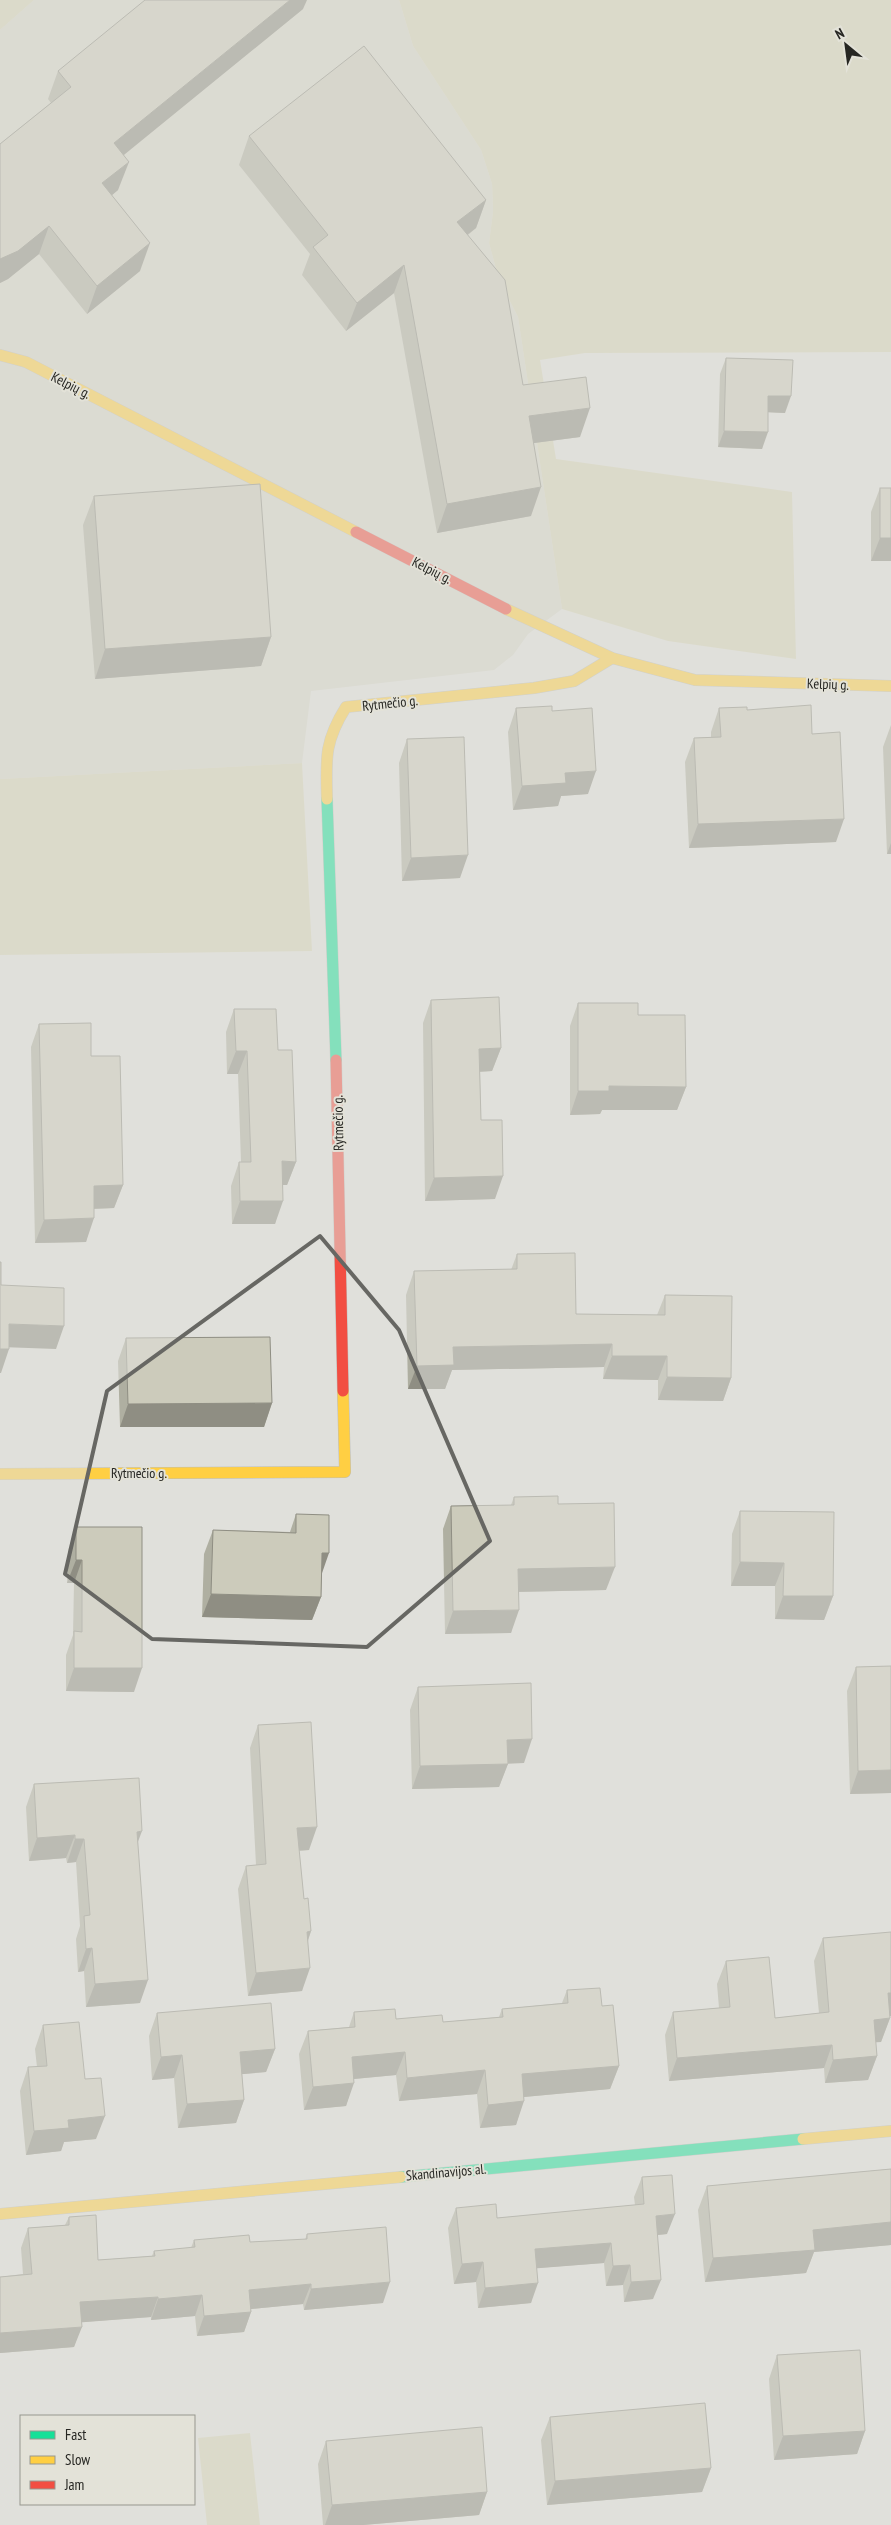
<svg xmlns="http://www.w3.org/2000/svg" width="891" height="2525" viewBox="0 0 891 2525" font-family="'PT Sans Narrow',sans-serif">
	<style>
		.built { fill: #d5d4c8 }
		.green { fill: #d6d3b7 }
		.lines { fill: none; stroke-linecap: round; stroke-linejoin: round }
		.fast-casing { stroke: #bdbdb9; stroke-width: 12 }
		.slow-casing { stroke: #bdbdb9; stroke-width: 12 }
		.jam-casing { stroke: #bdbdb9; stroke-width: 12 }
		.fast { stroke: #16e098; stroke-width: 11 }
		.slow { stroke: #ffcf43; stroke-width: 11 }
		.jam { stroke: #f24e42; stroke-width: 11 }
		.wall { fill: #afafa1 }
		.shaded-wall { fill: #8f8e83 }
		.building { fill: #cccbbb; stroke: #8f8e83 }
		.marked { fill: none; stroke: #676763; stroke-width: 4; stroke-linejoin: round }
		.labels { text-anchor: middle; dominant-baseline: central; stroke-width: 4; stroke-linejoin: round; paint-order: stroke }
		.street-label { font-size: 14px; fill: #262622; stroke: #e3e2d8 }
	</style>
	<rect width="100%" height="100%" fill="#e0e0db"/>
	<path class="built" d="M34,0h365l14,46 68,104 11,34 1,27 -4,32 10,37 19,37 44,292 -34,25 -15,21 -19,15 -183,21 -9,72 -302,16v-749z"/>
	<g class="green">
		<path d="M0,0h34l-34,30z"/>
		<path d="M399,0h492v352l-306,1 -45,7 16,99 236,33 4,167 -128,-18 -106,-32 -44,-292 -19,-37 -10,-37 4,-32 -1,-27 -11,-34 -68,-104z"/>
		<path d="M302,763l10,188 -312,4v-176z"/>
		<path d="M250,2433l10,92h-53l-9,-87z"/>
	</g>
	<g class="lines">
		<defs>
			<g id="fast">
				<path d="M327,799l9,261"/>
				<path d="M401,2177l402,-38"/>
			</g>
			<g id="slow">
				<path d="M0,355l26,7 330,170"/>
				<path d="M506,609l106,49 83,22 196,6"/>
				<path d="M327,799c-1,-40 -3,-57 19,-92l188,-19 40,-7 38,-23"/>
				<path d="M0,1474l345,-2 -2,-81"/>
				<path d="M803,2139l88,-8"/>
				<path d="M0,2214l401,-37"/>
			</g>
			<g id="jam">
				<path d="M356,532l150,77"/>
				<path d="M336,1060l7,331"/>
			</g>
		</defs>
		<use href="#fast" class="fast-casing"/>
		<use href="#slow" class="slow-casing"/>
		<use href="#jam" class="jam-casing"/>
		<use href="#fast" class="fast"/>
		<use href="#slow" class="slow"/>
		<use href="#jam" class="jam"/>
	</g>
	<g class="wall">
		<path d="M303,9l-180,146 -5,35 -6,5 28,76 -53,43 -48,-60 -31,25 -8,4v-139l51,-41 -3,-4 10,-28z"/>
		<path d="M249,136l237,64 -10,28 -8,7 55,150 57,52 -46,6 -3,73 -94,17 -43,-240 -48,38 -44,-56 8,-21 -71,-89z"/>
		<path d="M726,358l59,55 -17,-1 -6,37 -44,-2 2,-73z"/>
		<path d="M880,488l11,73h-20v-49z"/>
		<path d="M94,496l177,141 -10,29 -166,13 -12,-154z"/>
		<path d="M516,708l36,3 36,83 -27,2 -3,10 -45,4 -5,-78z"/>
		<path d="M719,708l28,2 65,24 24,108 -147,6 -4,-86 9,-24 17,-1v-5z"/>
		<path d="M891,725v129h-4l-4,-107z"/>
		<path d="M407,739l53,139 -58,3 -3,-118z"/>
		<path d="M431,1000l70,48 -9,23 -12,1 1,48 14,79 -70,2 -2,-178z"/>
		<path d="M578,1003l60,12 48,72 -9,23h-75l-2,4 -30,1v-89z"/>
		<path d="M234,1009l44,41 18,112 -9,23h-4l-8,39h-43l-1,-38 8,-24h2l-3,-88h-11l-1,-42z"/>
		<path d="M39,1024l52,32 32,129 -9,23 -20,1 -8,33 -51,1 -4,-196z"/>
		<path d="M517,1254l59,60 81,1 8,-20 66,83 -8,23 -65,-1v-20l-55,-1 1,-12 -152,3 -7,19h-37l-2,-94 8,-24 97,-1z"/>
		<path d="M126,1338l146,65 -8,24h-144l-2,-66z"/>
		<path d="M514,1497l44,7 48,86 -87,2 -8,41 -66,1 -2,-105 8,-23 60,-1z"/>
		<path d="M740,1511l93,85 -9,24 -49,-1v-33h-44l1,-52z"/>
		<path d="M296,1514l26,60 -1,23 -9,23 -110,-3 2,-63 9,-24 77,2z"/>
		<path d="M76,1527l58,165 -68,-1v-36l7,-20 1,-52h-7l1,-33z"/>
		<path d="M891,1666v127l-41,1 -3,-103 9,-24z"/>
		<path d="M418,1687l106,76h-16l-9,24 -87,2 -2,-79z"/>
		<path d="M258,1725l51,125 -10,1 5,48 7,32 -3,10 -6,50 -54,5 -10,-107 8,-23 10,-1 -6,-117z"/>
		<path d="M34,1784l104,58 2,161 -54,4 -2,-36 -6,1 -2,-33 4,-13 -4,-64 -9,1 -1,-5 -37,3 -3,-54z"/>
		<path d="M823,1938l66,78 1,2 -9,24h-6l2,14 -9,24 -43,3 -1,-15 -155,13 -4,-46 8,-23 46,-4 -2,-24 9,-23 49,57 44,-5 -5,-52z"/>
		<path d="M567,1990l35,16 17,60 -9,23 -86,8 -8,28 -36,3 -3,-34 -78,7 -3,-26 -42,4 -8,27 -42,4 -5,-56 9,-23 41,-4 5,-15 42,7 47,3 56,-5 3,-8 60,-6z"/>
		<path d="M157,2013l118,36 -9,23 -24,2 2,26 -8,23 -58,5 -4,-50 -22,2 -3,-44z"/>
		<path d="M43,2025l42,54 11,60 -32,3 -3,9 -35,4 -6,-64 8,-24h9l-2,-18z"/>
		<path d="M891,2169v76l-77,7 -8,21 -101,9 -7,-72 9,-24z"/>
		<path d="M642,2177l25,57 -10,1 -4,64 -29,3 -1,-17 -17,1 -2,-23 -67,5 -6,35 -53,5 -2,-26 -22,2 -6,-56 8,-20 41,10 138,-13 -1,-8z"/>
		<path d="M69,2217l29,43 54,-4 2,-5 37,-3 3,-8 56,2 55,-2 2,-6 76,69 -79,7 -1,-6 -52,5v3l-7,20 -47,4 -2,-20 -44,4v-3l-69,5 -8,25 -74,6v-76l23,-3 -2,-26 7,-20 37,-3z"/>
		<path d="M777,2355l88,76 -8,23 -83,6 -5,-81z"/>
		<path d="M550,2417l161,51 -9,24 -155,13 -6,-65z"/>
		<path d="M326,2441l161,51 -8,23 -116,10h-40l-5,-61z"/>
	</g>
	<g class="shaded-wall">
		<path d="M290,0h17l-4,9 -200,163 11,-29z"/>
		<path d="M129,162l-11,28 -26,22 10,-29z"/>
		<path d="M486,200l-10,28 -29,22 10,-28z"/>
		<path d="M49,226l-10,28 -31,25 -8,4v-24z"/>
		<path d="M150,243l-10,28 -53,43 10,-28z"/>
		<path d="M404,265l-10,28 -48,38 11,-28z"/>
		<path d="M768,396h23l-6,17 -23,-1z"/>
		<path d="M590,408l-10,29 -61,8 10,-29z"/>
		<path d="M724,431l44,1 -6,17 -44,-2z"/>
		<path d="M541,487l-10,29 -94,17 10,-29z"/>
		<path d="M880,538h11v23h-20z"/>
		<path d="M271,637l-10,29 -166,13 10,-30z"/>
		<path d="M596,771l-8,23 -27,2 -3,10 -45,4 9,-24 43,-13z"/>
		<path d="M844,819l-8,23 -147,6 9,-24z"/>
		<path d="M891,843v11h-4z"/>
		<path d="M468,855l-8,23 -58,3 9,-23z"/>
		<path d="M501,1048l-9,23 -21,1 8,-23z"/>
		<path d="M236,1051h11l-9,23h-11z"/>
		<path d="M609,1086l77,1 -9,23h-75l-2,4 -30,1 8,-24z"/>
		<path d="M282,1161l14,1 -9,23h-13z"/>
		<path d="M503,1176l-8,23 -70,2 9,-23z"/>
		<path d="M123,1185l-9,23 -29,1 9,-23z"/>
		<path d="M240,1201h43l-8,23h-43z"/>
		<path d="M94,1218l-8,24 -51,1 9,-23z"/>
		<path d="M9,1324l55,2 -8,23 -55,-2z"/>
		<path d="M612,1344l-8,23 -152,3 -7,19h-37l9,-23 36,-19z"/>
		<path d="M0,1349h9l-8,24h-1z"/>
		<path d="M612,1356h55l-9,24 -55,-1z"/>
		<path d="M667,1377l64,1 -8,23 -65,-1z"/>
		<path d="M272,1403l-8,24h-144l8,-23z"/>
		<path d="M322,1553h7l-8,23z"/>
		<path d="M76,1560h6l-8,23h-7z"/>
		<path d="M740,1562l44,1 -9,23h-44z"/>
		<path d="M615,1567l-9,23 -96,2 8,-23z"/>
		<path d="M211,1594l110,3 -9,23 -110,-3z"/>
		<path d="M783,1596h50l-9,24 -49,-1z"/>
		<path d="M519,1610l-8,23 -66,1 8,-23z"/>
		<path d="M74,1668h68l-8,24 -68,-1z"/>
		<path d="M532,1739l-8,24 -25,1 8,-24z"/>
		<path d="M508,1764l-9,23 -87,2 8,-23z"/>
		<path d="M891,1770v23l-41,1 8,-23z"/>
		<path d="M317,1827l-8,23 -21,1 9,-23z"/>
		<path d="M142,1831l-9,24 4,-23z"/>
		<path d="M75,1835l-9,23 -37,3 8,-23z"/>
		<path d="M75,1839h9l-8,23 -9,1z"/>
		<path d="M311,1931l-8,23 4,-22z"/>
		<path d="M92,1948l-8,23 -6,1 8,-23z"/>
		<path d="M310,1968l-8,23 -54,5 8,-23z"/>
		<path d="M148,1980l-8,23 -54,4 9,-23z"/>
		<path d="M888,1993h3v23l-12,1z"/>
		<path d="M890,2018l-9,24 -16,1 9,-23z"/>
		<path d="M832,2045l-8,23 -155,13 8,-23z"/>
		<path d="M275,2049l-9,23 -34,3 8,-23z"/>
		<path d="M405,2052l-9,23 -53,5 9,-23z"/>
		<path d="M182,2055l-8,23 -22,2 9,-23z"/>
		<path d="M877,2056l-9,24 -43,3 8,-23z"/>
		<path d="M619,2066l-9,23 -97,9 9,-24z"/>
		<path d="M485,2070l-8,24 -78,7 8,-23z"/>
		<path d="M354,2083l-8,23 -42,4 9,-23z"/>
		<path d="M244,2100l-8,23 -58,5 9,-24z"/>
		<path d="M524,2101l-8,24 -36,3 8,-23z"/>
		<path d="M105,2116l-9,23 -32,3 -3,9 -35,4 8,-24 34,-11z"/>
		<path d="M675,2214l-8,20 -19,2 8,-20z"/>
		<path d="M891,2222v23l-77,7 -8,21 -101,9 8,-24 100,-28z"/>
		<path d="M611,2243l-7,20 -76,6 7,-20z"/>
		<path d="M483,2262l-7,20 -22,2 8,-20z"/>
		<path d="M630,2265l-7,20 -17,1 7,-20z"/>
		<path d="M661,2280l-8,19 -29,3 7,-20z"/>
		<path d="M390,2282l-7,21 -79,7 7,-21z"/>
		<path d="M538,2283l-7,20 -53,5 7,-20z"/>
		<path d="M311,2284l-8,20 -61,6 7,-20z"/>
		<path d="M202,2295l-7,21 -44,4 7,-21z"/>
		<path d="M158,2297l-7,20 -78,6 7,-21z"/>
		<path d="M251,2312l-7,20 -47,4 7,-20z"/>
		<path d="M82,2327l-8,20 -74,6v-20z"/>
		<path d="M865,2431l-8,23 -83,6 9,-24z"/>
		<path d="M711,2468l-9,24 -155,13 8,-24z"/>
		<path d="M487,2492l-8,23 -116,10h-38l7,-20z"/>
	</g>
	<g class="building">
		<path d="M145,0h145l-176,143 15,19 -27,21 48,60 -53,43 -48,-60 -31,25 -18,8v-115l71,-57 -13,-16z"/>
		<path d="M364,46l122,154 -29,22 48,58 18,105 63,-8 4,31 -61,8 12,71 -94,17 -43,-239 -47,38 -44,-56 15,-12 -79,-99z"/>
		<path d="M726,358l67,2 -2,36h-23v36l-44,-1z"/>
		<path d="M260,484l11,153 -166,12 -11,-153z"/>
		<rect x="880" y="488" width="11" height="50"/>
		<path d="M811,705l1,29 28,-2 4,87 -146,5 -4,-86 27,-1 -2,-29 28,-1v3z"/>
		<path d="M552,706v5l40,-3 4,63 -31,2 1,10 -44,3 -6,-78z"/>
		<path d="M464,737l4,118 -57,3 -4,-119z"/>
		<path d="M499,997l2,51 -22,1 2,71h21l1,56 -69,2 -3,-178z"/>
		<path d="M578,1003h60v12h47l1,72 -77,-1v5h-31z"/>
		<path d="M234,1009h42l2,41h14l4,112 -14,-1 1,40h-43l-1,-39h12l-4,-111h-11z"/>
		<path d="M91,1023v33h29l3,129 -29,1v32l-50,2 -5,-196z"/>
		<path d="M575,1253l1,61 89,1v-20l67,1 -1,82 -64,-1v-21h-55v-12l-159,3 1,18 -37,1 -3,-95 103,-2v-15z"/>
		<path d="M0,1262h1v23l63,3v38l-55,-2v25h-9z"/>
		<path d="M270,1337l2,66 -144,1 -2,-66z"/>
		<path d="M558,1496v8l56,-1 1,64 -97,2 1,41 -66,1 -2,-105 63,-1v-8z"/>
		<path d="M740,1511l94,1 -1,84h-50l1,-33 -44,-1z"/>
		<path d="M296,1514l33,1v38h-7l-1,44 -110,-3 2,-64 83,3z"/>
		<path d="M76,1527h66v141h-68v-37l8,1v-72h-6z"/>
		<path d="M891,1666v104l-33,1 -2,-104z"/>
		<path d="M531,1683l1,56 -25,1 1,24 -88,2 -2,-79z"/>
		<path d="M311,1722l6,105 -20,1 7,71 4,-1 3,33 -4,1 3,36 -54,5 -10,-107 20,-2 -8,-139z"/>
		<path d="M139,1778l3,53 -5,1 11,148 -53,4 -3,-36 -6,1 -2,-33 6,-1 -6,-76h-9v-4l-38,3 -3,-54z"/>
		<path d="M891,1932v61h-3l2,25 -16,2 3,36 -44,4 -1,-15 -155,13 -4,-46 57,-5 -4,-46 43,-4 6,61 54,-6 -6,-74z"/>
		<path d="M600,1988l2,18 11,-1 6,61 -97,8 2,27 -36,4 -3,-35 -78,8 -2,-26 -53,5 2,26 -41,4 -5,-56 47,-4 -1,-15 41,-3 1,10 46,-4 1,7 60,-5 -1,-8 66,-6 -1,-13z"/>
		<path d="M271,2003l4,46 -35,3 4,48 -57,4 -5,-49 -21,2 -4,-44z"/>
		<path d="M79,2022l6,57 16,-1 4,38 -37,4 1,8 -35,3 -6,-64 19,-1 -4,-41z"/>
		<path d="M891,2169v53l-78,8 2,20 -102,8 -6,-72z"/>
		<path d="M672,2175l3,39 -19,2 5,64 -30,2 -1,-17 -17,1 -2,-23 -76,6 3,34 -53,5 -2,-26 -21,2 -6,-56 40,-4 1,14 147,-14 -2,-27z"/>
		<path d="M96,2215l2,45 57,-4 -1,-5 41,-4 -1,-7 55,-5 1,7 57,-3v-5l79,-7 4,55 -79,7v-5l-62,6 2,22 -47,4 -2,-21 -44,4v-2l-78,5 2,25 -82,6v-56l32,-3 -4,-46 41,-3v-8z"/>
		<path d="M860,2350l5,81 -82,5 -6,-81z"/>
		<path d="M705,2403l6,65 -156,13 -5,-64z"/>
		<path d="M482,2427l5,65 -155,13 -6,-64z"/>
	</g>
	<path d="M0 0H891V2525H0ZM320,1236l79,94 91,211 -123,106 -215,-8 -87,-65 42,-183z" fill="#e0e0db" fill-opacity=".55" fill-rule="evenodd"/>
	<path class="marked" d="M320,1236l79,94 91,211 -123,106 -215,-8 -87,-65 42,-183z"/>
	<g class="labels">
		<g class="street-label">
			<text transform="translate(71 385) rotate(27)">Kelpių g.</text>
			<text transform="translate(432 570) rotate(27)">Kelpių g.</text>
			<text transform="translate(828 684) rotate(2)">Kelpių g.</text>
			<text transform="translate(390 703) rotate(-6)">Rytmečio g.</text>
			<text transform="translate(338 1123) rotate(-91)">Rytmečio g.</text>
			<text x="139" y="1473">Rytmečio g.</text>
			<text transform="translate(446 2172) rotate(-5)">Skandinavijos al.</text>
		</g>
	</g>
	<rect x="20" y="2415" width="175" height="90" fill="#e3e2d8" stroke="#97978f"/>
	<rect x="30" y="2431" width="25" height="8" fill="#16e098" stroke="#97978f"/>
	<text x="65" y="2440" font-size="15" fill="#262622">Fast</text>
	<rect x="30" y="2456" width="25" height="8" fill="#ffcf43" stroke="#97978f"/>
	<text x="65" y="2465" font-size="15" fill="#262622">Slow</text>
	<rect x="30" y="2481" width="25" height="8" fill="#f24e42" stroke="#97978f"/>
	<text x="65" y="2490" font-size="15" fill="#262622">Jam</text>
	<g transform="translate(846 45) rotate(331)" stroke="#e3e2d8" stroke-width="4" paint-order="stroke">
	<path d="M0-4L9 19L0 12L-9 19Z" fill="#262622"/>
	<text y="-8" font-size="14" font-weight="bold" text-anchor="middle" fill="#262622">N</text>
	</g>
</svg>
